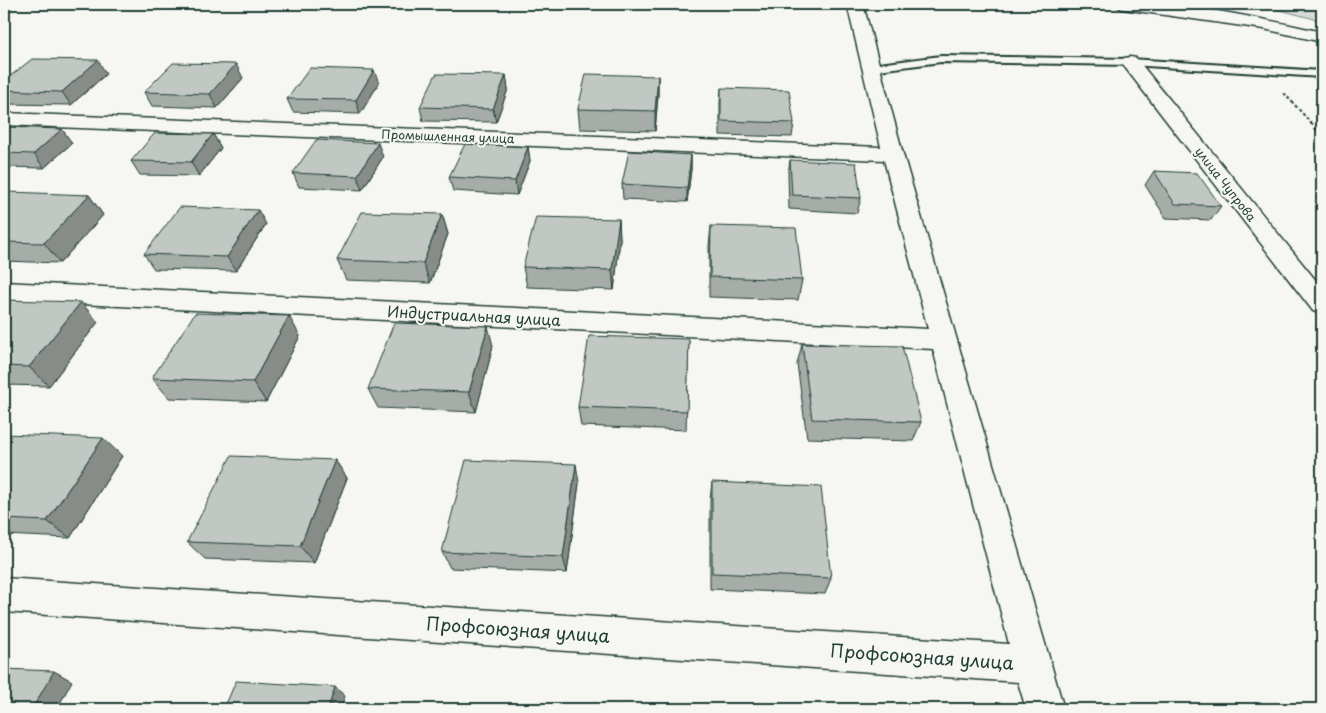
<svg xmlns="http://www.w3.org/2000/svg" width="1326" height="713" viewBox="0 0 1326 713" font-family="'Playpen Sans',sans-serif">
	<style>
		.green { fill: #d6dbd6; stroke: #7a8c85 }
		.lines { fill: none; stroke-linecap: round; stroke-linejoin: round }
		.service-casing { stroke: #1f3d34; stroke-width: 4 }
		.minor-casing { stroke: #1f3d34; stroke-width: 3 }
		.primary-casing { stroke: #1f3d34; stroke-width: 3 }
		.path-far1 { stroke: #1f3d34; stroke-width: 2; stroke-dasharray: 3 2.5; stroke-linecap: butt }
		.path { stroke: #1f3d34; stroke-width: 2.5; stroke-dasharray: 4 3; stroke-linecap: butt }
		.service { fill: #f6f6f2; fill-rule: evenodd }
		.minor { fill: #f6f6f2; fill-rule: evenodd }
		.primary { fill: #f6f6f2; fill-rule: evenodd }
		.wall { fill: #a6aca8; stroke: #1f3d34 }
		.shaded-wall { fill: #878c88; stroke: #1f3d34 }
		.building { fill: #c1c8c3; stroke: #1f3d34 }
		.labels { text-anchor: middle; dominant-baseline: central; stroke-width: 4; stroke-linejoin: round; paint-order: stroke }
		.far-street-label { font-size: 12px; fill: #1f3d34; stroke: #f6f6f2 }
		.street-label { font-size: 15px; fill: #1f3d34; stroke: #f6f6f2 }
		.near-street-label { font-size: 18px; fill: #1f3d34; stroke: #f6f6f2 }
	</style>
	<rect width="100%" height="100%" fill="#f6f6f2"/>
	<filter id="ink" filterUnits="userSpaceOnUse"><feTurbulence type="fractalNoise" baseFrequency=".02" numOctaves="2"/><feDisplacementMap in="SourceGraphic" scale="10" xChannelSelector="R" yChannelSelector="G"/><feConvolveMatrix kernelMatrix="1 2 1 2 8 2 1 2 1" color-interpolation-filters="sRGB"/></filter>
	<g filter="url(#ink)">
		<path class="green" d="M1227,4h95v17l-46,-12z"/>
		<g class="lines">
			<defs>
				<path id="service" d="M941,56l189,3 192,12v6l-192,-12 -189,-3 -70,9 -4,-3 4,-3z"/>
				<g id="minor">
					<path d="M847,4h16l40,150 161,555h-38l-8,-27 -1014,-70v-34l1005,66 -76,-295 -929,-49v-18l924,47 -44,-169 -880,-35v-12l877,34z"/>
					<path d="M1130,57l6,1 186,230v26l-9,-3 -189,-245 -3,-4 3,-4z"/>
				</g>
				<path id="primary" d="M1114,4c64,-4 146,14 208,28v10l-58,-13 -142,-20z"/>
			</defs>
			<use href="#service" class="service-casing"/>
			<use href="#minor" class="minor-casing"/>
			<use href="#primary" class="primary-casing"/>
			<path class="path-far1" d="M1284,93l27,30"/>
			<path class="path" d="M1310,122l12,13"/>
			<use href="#service" class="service"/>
			<use href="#minor" class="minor"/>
			<use href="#primary" class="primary"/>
		</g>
		<g class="wall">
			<path d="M106,74l-35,31 -67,-1v-23z"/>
			<path d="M506,75l2,14 -12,33 -73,-1 -3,-14z"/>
			<path d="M658,76v19l-3,36 -75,-2 -2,-20z"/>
			<path d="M243,78l-26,30 -65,-2 -8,-14z"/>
			<path d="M379,83l-19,31 -67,-2 -6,-13z"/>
			<path d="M721,88l73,35 -2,14 -72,-2v-33z"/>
			<path d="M4,127l68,16 -28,25 -40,-1z"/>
			<path d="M213,134l8,14 -22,28 -59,-1 -9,-14z"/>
			<path d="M528,147l2,14 -13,34 -64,-4 -4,-14z"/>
			<path d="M691,155v14l-4,33 -64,-3 -1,-15z"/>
			<path d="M383,157l-21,33 -63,-3 -6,-14z"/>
			<path d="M790,160l71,38 -4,15 -68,-4 -1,-35z"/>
			<path d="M1154,171l67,35 -10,14 -45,-2 -21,-33z"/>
			<path d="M89,195l14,20 -43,48 -56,-2v-64z"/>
			<path d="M442,214l6,20 -18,49 -84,-3 -9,-20z"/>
			<path d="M619,219l1,20 -6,51 -87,-3 -4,-20z"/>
			<path d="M266,224l-30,47 -82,-2 -10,-15z"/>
			<path d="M711,226l91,54 -4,20 -89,-3v-51z"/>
			<path d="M4,300l94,22 -49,64 -45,-1z"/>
			<path d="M300,336l-34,66 -97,-4 -17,-20z"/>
			<path d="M689,339l-3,91 -105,-4 -3,-19z"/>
			<path d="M802,344l119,78 -8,19 -106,-3 -10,-74z"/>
			<path d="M493,346l-17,66 -98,-4 -10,-19z"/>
			<path d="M4,434l118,22 -52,82 -66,-3z"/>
			<path d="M335,460l12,18 -33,85 -109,-4 -18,-17z"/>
			<path d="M712,482l119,96 -6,16 -115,-5v-89z"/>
			<path d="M579,483l-12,90 -117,-5 -8,-16z"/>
		</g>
		<g class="shaded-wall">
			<path d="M98,60l8,14 -35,31 -9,-13z"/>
			<path d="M236,64l7,14 -26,30 -7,-14z"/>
			<path d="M374,70l5,13 -19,31 -4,-14z"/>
			<path d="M506,75l2,14 -12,33 -3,-13z"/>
			<path d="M658,76v19l-3,36v-20z"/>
			<path d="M62,129l10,14 -28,25 -10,-14z"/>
			<path d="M213,134l8,14 -22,28 -8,-14z"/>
			<path d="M378,143l5,14 -21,33 -5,-14z"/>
			<path d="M528,147l2,14 -13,34 -2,-14z"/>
			<path d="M691,155v14l-4,33v-14z"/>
			<path d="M89,195l14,20 -43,48 -16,-20z"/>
			<path d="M258,210l8,14 -30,47 -9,-14z"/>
			<path d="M442,214l6,20 -18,49 -7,-20z"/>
			<path d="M619,219l1,20 -6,51 -2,-20z"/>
			<path d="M81,302l17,20 -49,64 -20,-19z"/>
			<path d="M289,316l11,20 -34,66 -13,-20z"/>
			<path d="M488,326l5,20 -17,66 -7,-20z"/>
			<path d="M103,438l19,18 -52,82 -23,-17z"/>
			<path d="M335,460l12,18 -33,85 -14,-17z"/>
			<path d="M576,464l3,19 -12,90 -4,-16z"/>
			<path d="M54,671l18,10 -15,28h-25z"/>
			<path d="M335,687l10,9 -4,13h-13z"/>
		</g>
		<g class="building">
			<path d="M32,59l66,1 -36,32 -58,-2v-9z"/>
			<path d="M173,63l63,1 -26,30 -66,-2z"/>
			<path d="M310,68l64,2 -18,30 -69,-1z"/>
			<path d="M436,74l70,1 -13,34 -73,-2z"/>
			<path d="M586,74l72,2 -3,35 -77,-2z"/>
			<path d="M721,88l68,2 5,33 -73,-2z"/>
			<path d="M4,127l58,2 -28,25 -30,-1z"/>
			<path d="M155,133l58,1 -22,28 -60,-1z"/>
			<path d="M316,140l62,3 -21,33 -64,-3z"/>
			<path d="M465,144l63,3 -13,34 -66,-4z"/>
			<path d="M629,151l62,4 -4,33 -65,-4z"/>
			<path d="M790,160l66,3 5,35 -69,-3z"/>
			<path d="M1154,171l43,2 24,33 -46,-2z"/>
			<path d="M8,192l81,3 -45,48 -40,-1v-45z"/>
			<path d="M180,207l78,3 -31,47 -83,-3z"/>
			<path d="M362,212l80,2 -19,49 -86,-3z"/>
			<path d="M536,217l83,2 -7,51 -89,-3z"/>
			<path d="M711,226l85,2 6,52 -92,-3z"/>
			<path d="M4,300l77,2 -52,65 -25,-1z"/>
			<path d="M195,313l94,3 -36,66 -101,-4z"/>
			<path d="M394,323l94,3 -19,66 -101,-3z"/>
			<path d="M589,336l100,3 -2,72 -109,-4z"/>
			<path d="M802,344l100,2 19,76 -109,-3z"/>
			<path d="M4,434l99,4 -56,83 -43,-2z"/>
			<path d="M231,456l104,4 -35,86 -113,-4z"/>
			<path d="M466,460l110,4 -13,93 -121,-5z"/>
			<path d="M712,482l109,5 10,91 -119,-5z"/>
			<path d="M4,669l50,2 -22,38h-28z"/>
			<path d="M236,681l99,6 -7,22h-104z"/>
			<path d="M534,704l102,4v1h-103z"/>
		</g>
	</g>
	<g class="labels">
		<g class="far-street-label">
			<text transform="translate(448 136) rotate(2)">Промышленная улица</text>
			<text transform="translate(1226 184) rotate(52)">улица Чупрова</text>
		</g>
		<g class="street-label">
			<text transform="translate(474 315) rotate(3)">Индустриальная улица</text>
		</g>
		<g class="near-street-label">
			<text transform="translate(518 629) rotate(4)">Профсоюзная улица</text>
			<text transform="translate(922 656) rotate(4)">Профсоюзная улица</text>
		</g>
	</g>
	<rect width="1326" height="713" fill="none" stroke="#f6f6f2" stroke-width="20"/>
	<rect x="10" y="10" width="1306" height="693" fill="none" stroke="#1f3d34" stroke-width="2" filter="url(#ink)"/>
</svg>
